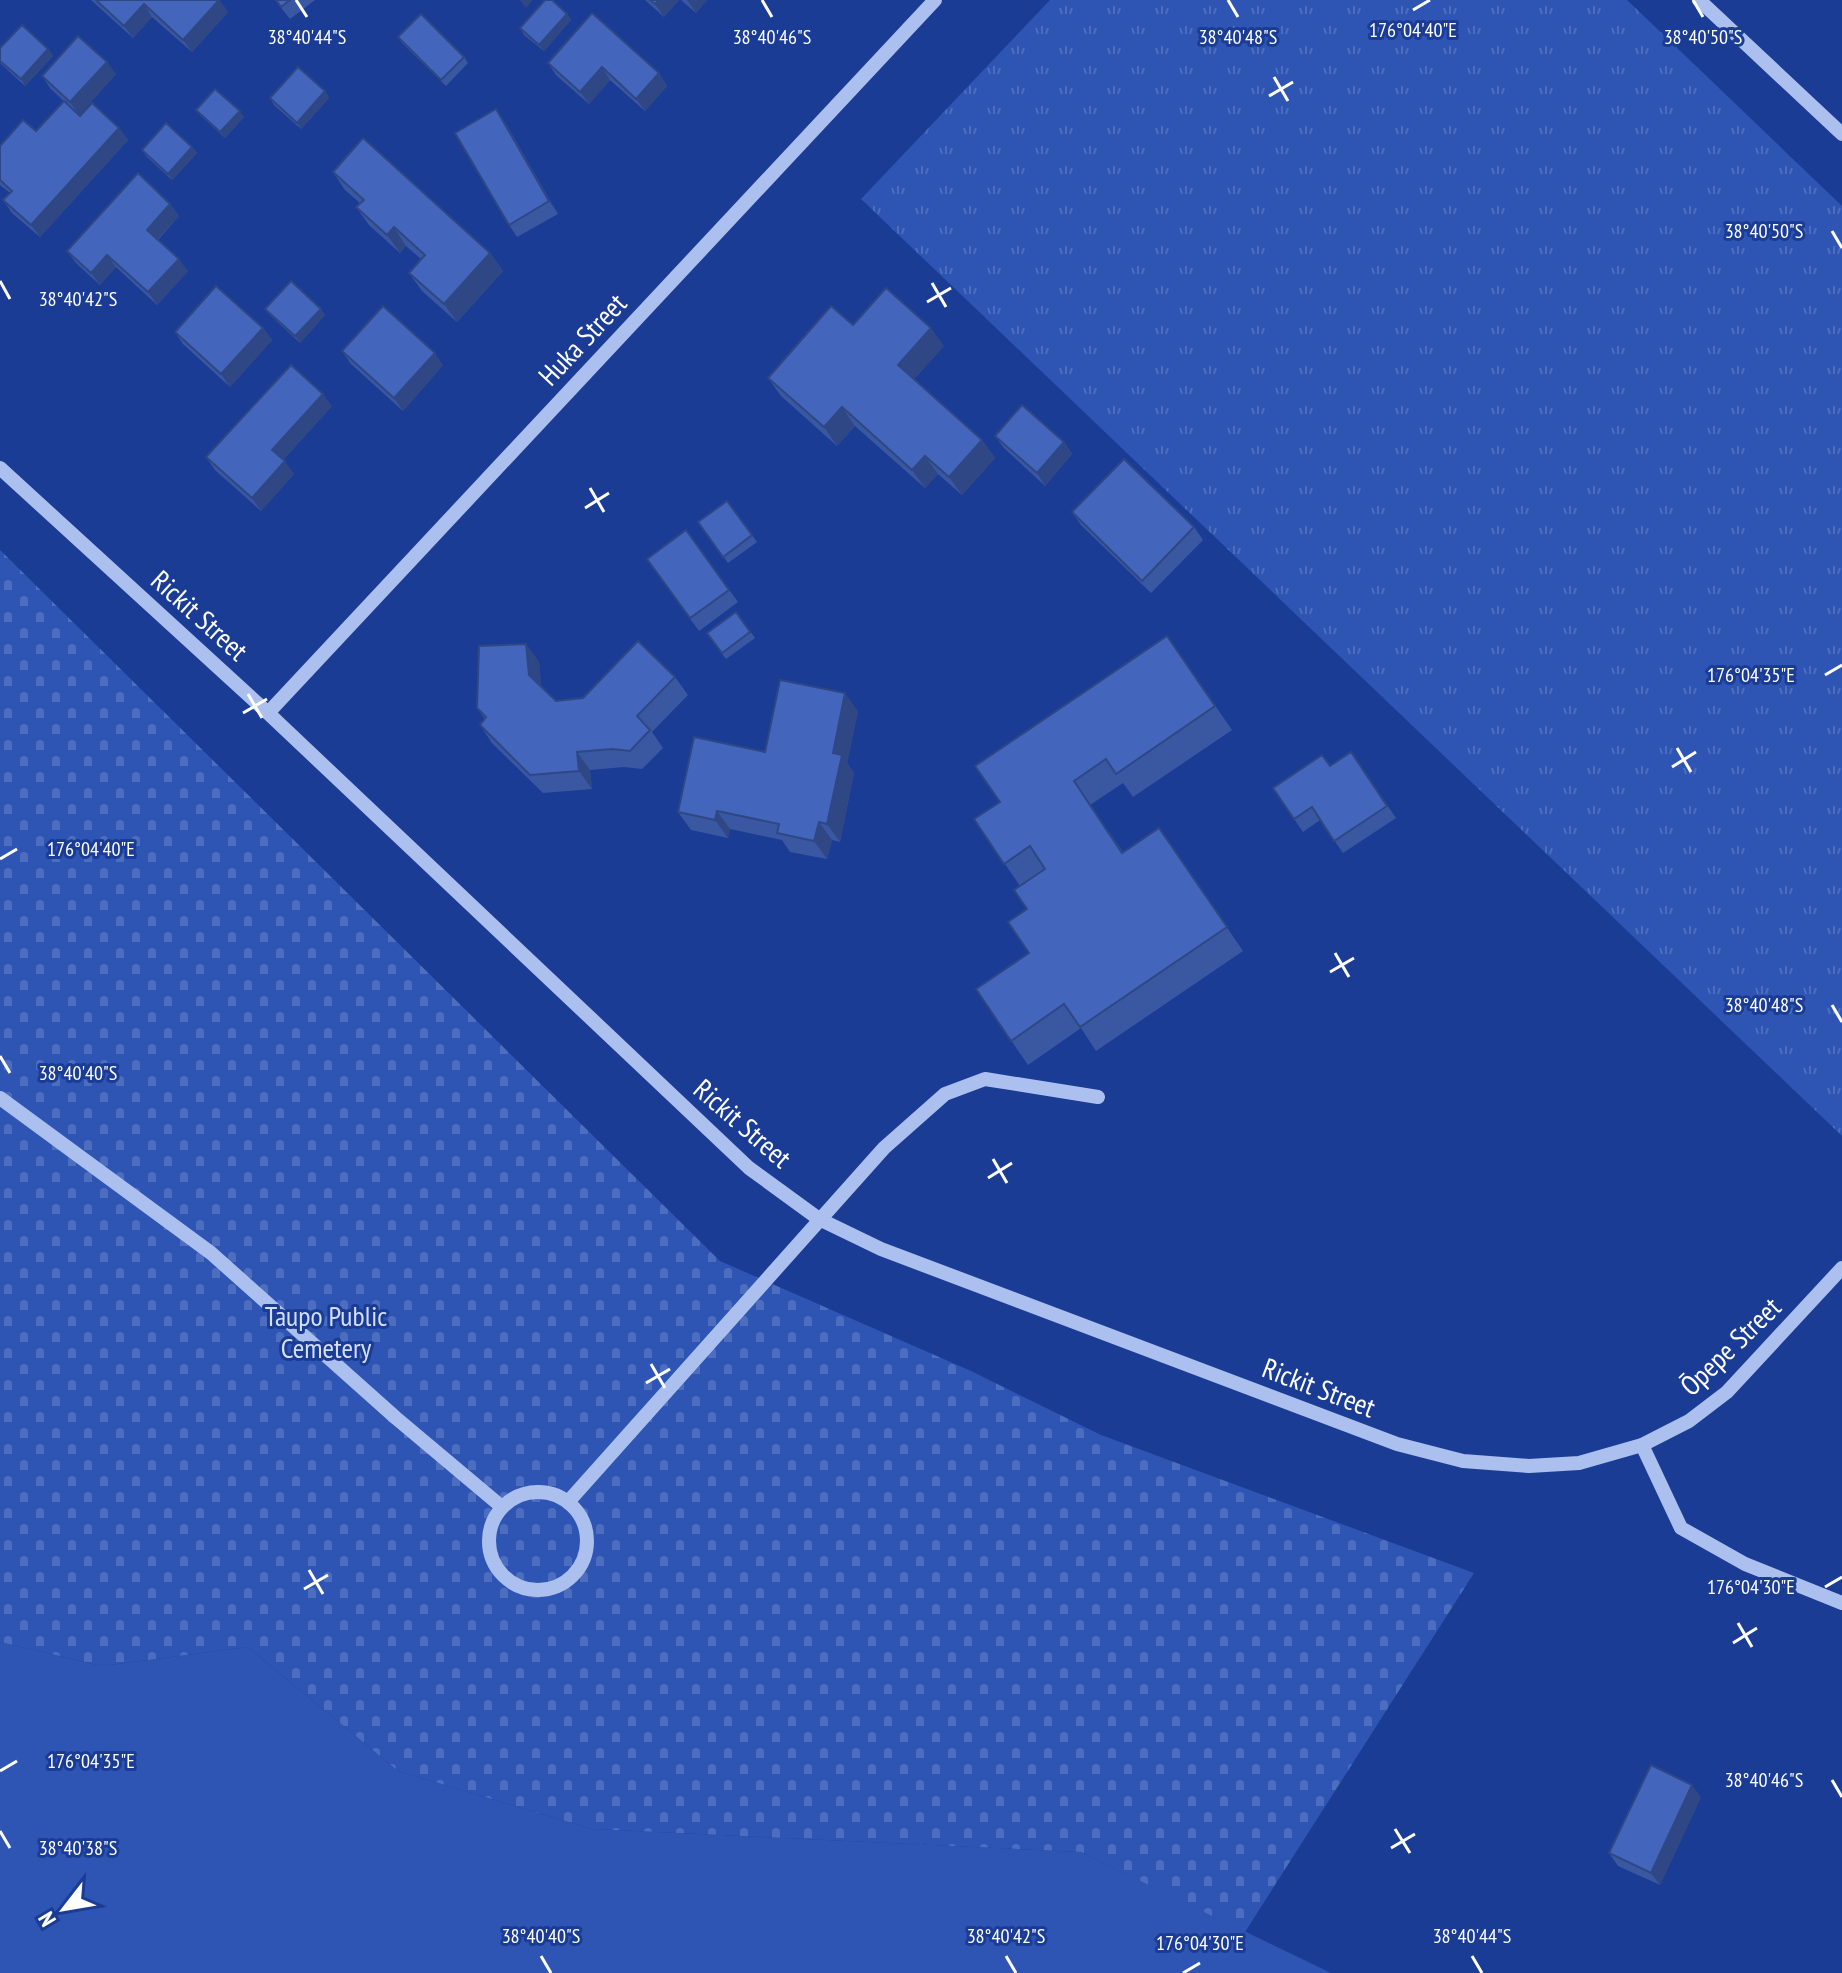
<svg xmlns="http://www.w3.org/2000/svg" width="1842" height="1973" viewBox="0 0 1842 1973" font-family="'PT Sans Narrow',sans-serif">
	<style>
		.green { fill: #2e55b3 }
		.cemetery { fill: url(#cemetery-stones) }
		.park { fill: url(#park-tufts) }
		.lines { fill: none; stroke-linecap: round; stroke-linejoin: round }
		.minor { stroke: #acc0f0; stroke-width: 14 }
		.wall { fill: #3a58a2 }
		.shaded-wall { fill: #2f4784 }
		.building { fill: #4366bc; stroke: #2f4784; stroke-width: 2 }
		.ticks { fill: none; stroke: #fff; stroke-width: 3 }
		.labels { text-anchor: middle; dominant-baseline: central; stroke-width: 6; stroke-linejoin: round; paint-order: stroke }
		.street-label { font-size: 28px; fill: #fff; stroke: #1a3c95 }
		.park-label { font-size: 28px; fill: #d3dffb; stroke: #1a3c95 }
		.ticks-label { font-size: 20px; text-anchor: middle; fill: #fff; stroke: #1a3c95; stroke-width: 6; stroke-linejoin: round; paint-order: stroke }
	</style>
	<defs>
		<pattern id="cemetery-stones" width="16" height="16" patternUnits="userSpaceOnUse" patternTransform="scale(2)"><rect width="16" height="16" fill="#2e55b3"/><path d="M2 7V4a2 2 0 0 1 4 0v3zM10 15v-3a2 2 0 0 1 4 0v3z" fill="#4d6ebe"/></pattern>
		<pattern id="park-tufts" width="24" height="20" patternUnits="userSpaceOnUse" patternTransform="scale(2)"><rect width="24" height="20" fill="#2e55b3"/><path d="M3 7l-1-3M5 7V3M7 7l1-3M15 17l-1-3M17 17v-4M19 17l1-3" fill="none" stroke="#4d6ebe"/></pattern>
	</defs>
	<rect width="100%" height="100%" fill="#1a3c95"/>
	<path class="green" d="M0,1642l102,24 146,-19 150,124 194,58 489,23 250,121h-1331z"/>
	<path class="cemetery" d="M0,550l720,711 251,110 130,64 373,138 -229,359 -164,-80 -489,-23 -194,-58 -150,-124 -146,19 -102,-24z"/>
	<path class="park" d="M1050,0h577l215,206v930l-981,-937z"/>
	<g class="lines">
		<g class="minor">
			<path d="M1699,0l143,134"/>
			<path d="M0,468l268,245 481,455 70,51 62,30 516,195 66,17 66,5 50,-3 63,-18 47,-24 38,-29 115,-124"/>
			<path d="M268,713l667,-713"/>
			<path d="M0,1098l211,155 185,165 106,89"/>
			<path d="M1642,1445l39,83 64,36 97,39"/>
			<circle cx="538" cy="1541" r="49"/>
			<path d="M568,1502l316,-354 61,-54 40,-15 113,18"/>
		</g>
	</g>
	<g class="wall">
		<path d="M91,0h128l9,12 -36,40 -40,-35 -19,21z"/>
		<path d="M275,0h40l-25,19z"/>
		<path d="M645,0h34l-15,17z"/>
		<path d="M681,0h26l-11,13z"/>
		<path d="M567,14l4,6 -27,31 -20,-16 -4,-7z"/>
		<path d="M398,37l66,20 4,6 -22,23 -44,-43z"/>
		<path d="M0,48l48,1 5,7 -28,30 -25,-23z"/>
		<path d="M548,63l111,10 8,13 -22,25 -35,-31 -21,24 -33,-29z"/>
		<path d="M116,74l-37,41 -29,-27 -8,-12z"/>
		<path d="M325,91l4,7 -28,31 -27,-24 -4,-7z"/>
		<path d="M196,110l48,7 -19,21 -24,-22z"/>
		<path d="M80,116l39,12 9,12 -88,97 -28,-24 -9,-13 7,-7 -10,-8v-39z"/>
		<path d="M505,122l53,92 -41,23 -8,-12z"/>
		<path d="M192,147l5,6 -25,27 -25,-23 -5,-7z"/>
		<path d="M333,172l157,81 13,18 -46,51 -35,-31 -13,-18 12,-14 -15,-13 -6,7 -31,-28 -13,-18 4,-4 -15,-13z"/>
		<path d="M170,204l9,12 -21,24 30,31 -31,34 -41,-38 -16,18 -24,-22 -9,-12z"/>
		<path d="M265,309h56l4,6 -25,28 -30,-28z"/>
		<path d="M853,325l91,21 -30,33 68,61 13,18 -33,37 -24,-21 -13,14 -70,-62 -18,20 -56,-50 -13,-18z"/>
		<path d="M263,328l9,12 -42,47 -47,-43 -8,-12z"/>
		<path d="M342,351l101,14 -40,46 -52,-47z"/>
		<path d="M332,406l-49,54 11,14 -33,37 -46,-41 -9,-13z"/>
		<path d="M995,436l69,6 8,12 -27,32 -41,-38z"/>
		<path d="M727,501l30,41 -29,21 -30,-41z"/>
		<path d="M1072,512l122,15 9,13 -52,53 -70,-68z"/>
		<path d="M686,530l52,72 -39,29 -52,-72z"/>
		<path d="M736,612l19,26 -29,21 -19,-26z"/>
		<path d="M1167,636l65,94 -99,67 -10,-14 -33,22 33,47 36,-24 84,123 -147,100 -15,-23 -53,37 -52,-76 53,-36 -2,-44 -7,-23 -46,-67 26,-17z"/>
		<path d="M526,644l13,18 2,25 15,14 27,-3 92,-21 13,18 -36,37 11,16 -21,21 -18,-2 -34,3 2,19 -49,4 -51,-50 -12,-18 5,-6 -8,-11z"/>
		<path d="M858,711l-11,52 7,10 -14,69 -8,-2 -5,19 -37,-7 -8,-12 -52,-11 -2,9 -37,-8 -13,-18 87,-60z"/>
		<path d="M1351,752l45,66 -53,35 -23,-33 -17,12 -30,-44 57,-22z"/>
		<path d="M1701,1797l-41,88 -42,-19 -9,-13z"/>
	</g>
	<g class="shaded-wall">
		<path d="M219,0l9,12 -36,40 -9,-12z"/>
		<path d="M520,0h13l-7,8z"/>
		<path d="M659,0h20l-15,17 -9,-13z"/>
		<path d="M687,0h20l-11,13z"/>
		<path d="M144,4l8,13 -19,21 -9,-12z"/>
		<path d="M567,14l4,6 -27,31 -5,-6z"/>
		<path d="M48,49l5,7 -28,30 -4,-7z"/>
		<path d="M107,62l9,12 -37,41 -9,-13z"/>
		<path d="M602,67l8,13 -21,24 -9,-12z"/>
		<path d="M659,73l8,13 -22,25 -9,-12z"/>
		<path d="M325,91l4,7 -28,31 -4,-6z"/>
		<path d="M496,109l9,13 53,92 -9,-13z"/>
		<path d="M240,111l4,6 -19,21 -5,-6z"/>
		<path d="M119,128l9,12 -88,97 -9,-12z"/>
		<path d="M192,147l5,6 -25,27 -4,-6z"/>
		<path d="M170,204l9,12 -24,26 -8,-12z"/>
		<path d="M394,227l12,19 -6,7 -13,-18z"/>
		<path d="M490,253l13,18 -46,51 -13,-18z"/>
		<path d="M107,255l9,12 -16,18 -9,-12z"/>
		<path d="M179,259l9,12 -31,34 -9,-13z"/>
		<path d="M321,309l4,6 -25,28 -5,-7z"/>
		<path d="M263,328l9,12 -42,47 -9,-13z"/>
		<path d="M931,328l13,18 -34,37 -12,-18z"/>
		<path d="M435,353l8,12 -40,46 -9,-13z"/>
		<path d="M323,394l9,12 -51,56 -9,-12z"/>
		<path d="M842,407l13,19 -18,20 -13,-19z"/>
		<path d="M982,440l13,18 -33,37 -13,-18z"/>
		<path d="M1064,442l8,12 -27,32 -8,-13z"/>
		<path d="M925,456l13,18 -13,14 -13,-18z"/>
		<path d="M285,461l9,13 -33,37 -9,-13z"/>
		<path d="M526,644l13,18 3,31 -13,-18z"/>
		<path d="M845,693l13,18 -11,52 7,10 -14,69 -13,-18 6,-71z"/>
		<path d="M577,752l13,18 2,19 -13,-18z"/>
		<path d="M717,811l13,18 -2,9 -13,-18z"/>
		<path d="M819,822l13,18 -5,19 -13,-18z"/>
		<path d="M1692,1785l9,12 -41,88 -9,-12z"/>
	</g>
	<g class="building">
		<path d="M96,0h123l-36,40 -39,-36 -20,22z"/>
		<path d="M276,0h14l-9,7z"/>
		<path d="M545,0h7l15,14 -28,31 -19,-17z"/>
		<path d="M650,0h9l-4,4z"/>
		<path d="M592,13l67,60 -23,26 -34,-32 -22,25 -32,-29z"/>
		<path d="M421,14l43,43 -23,23 -43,-43z"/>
		<path d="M22,25l26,24 -27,30 -21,-18v-13z"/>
		<path d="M78,36l29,26 -37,40 -28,-26z"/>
		<path d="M298,67l27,24 -28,32 -27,-25z"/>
		<path d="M215,89l25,22 -20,21 -24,-22z"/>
		<path d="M64,101l16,15 12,-13 27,25 -88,97 -28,-25 9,-9 -12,-11v-34l23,-26 13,11z"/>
		<path d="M496,109l53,92 -40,24 -54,-92z"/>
		<path d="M166,123l26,24 -24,27 -26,-24z"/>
		<path d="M363,138l127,115 -46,51 -35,-31 16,-18 -31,-28 -7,8 -31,-28 8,-7 -31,-28z"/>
		<path d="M138,173l32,31 -23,26 32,29 -31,33 -41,-37 -16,18 -24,-22z"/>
		<path d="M291,281l30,28 -26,27 -30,-27z"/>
		<path d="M216,286l47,42 -42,46 -46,-42z"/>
		<path d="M886,288l45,40 -33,37 84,75 -33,37 -24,-21 -13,14 -70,-63 -18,20 -56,-49 63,-72 22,19z"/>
		<path d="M383,306l52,47 -41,45 -52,-47z"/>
		<path d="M291,365l32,29 -51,56 13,11 -33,37 -46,-41z"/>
		<path d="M1022,405l42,37 -27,31 -42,-37z"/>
		<path d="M1124,459l70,68 -52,54 -70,-69z"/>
		<path d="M727,501l25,34 -29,22 -25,-35z"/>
		<path d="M686,530l43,60 -39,28 -43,-59z"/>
		<path d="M736,612l14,20 -28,21 -15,-20z"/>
		<path d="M1167,636l48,70 -99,68 -10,-15 -32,22 48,72 37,-25 68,99 -147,100 -16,-23 -53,37 -35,-52 53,-36 -21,-31 19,-13 -13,-19 31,-21 -15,-23 -26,18 -30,-45 26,-17 -25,-36z"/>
		<path d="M638,641l37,36 -38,39 13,14 -20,21 -18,-2 -35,3 2,19 -49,4 -50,-50 6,-8 -9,-9 2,-62 47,-2 3,31 27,26 27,-3z"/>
		<path d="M780,680l65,13 -12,60 9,2 -15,69 -8,-2 -5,19 -37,-8 2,-9 -62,-13 -2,9 -37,-8 16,-75 71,15z"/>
		<path d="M1351,752l36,54 -53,35 -22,-34 -18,12 -21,-31 49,-33 8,11z"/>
		<path d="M1651,1765l41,20 -41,88 -42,-20z"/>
	</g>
	<path class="ticks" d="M296,0l11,17M762,0l10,17M1228,0l10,17M1693,0l10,17M1413,10l17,-10M1274,77l14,24M1269,96l24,-14M1832,231l10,17M0,281l10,18M932,283l14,24M927,302l24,-14M590,488l14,24M585,508l24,-15M1825,675l17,-10M248,694l14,24M243,713l24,-14M1677,748l14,24M1672,767l24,-15M0,859l17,-10M1335,953l14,24M1330,972l24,-14M1832,1005l10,17M0,1056l10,17M993,1159l14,24M988,1178l24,-15M651,1364l14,24M646,1383l24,-14M309,1570l14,24M1825,1587l17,-10M304,1589l24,-14M1738,1623l14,24M1733,1643l24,-15M0,1771l17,-10M1832,1780l10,17M1395,1829l15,24M0,1831l10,17M1391,1848l24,-14M541,1956l10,17M1006,1956l10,17M1472,1956l10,17M1183,1973l17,-10"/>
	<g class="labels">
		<g class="street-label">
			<text transform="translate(582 339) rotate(-47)">Huka Street</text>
			<text transform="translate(200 615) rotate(42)">Rickit Street</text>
			<text transform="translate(743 1123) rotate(41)">Rickit Street</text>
			<text transform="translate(1730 1346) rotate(-44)">Ōpepe Street</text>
			<text transform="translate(1319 1387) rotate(21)">Rickit Street</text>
		</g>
		<g class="park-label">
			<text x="326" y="1315">Taupo Public<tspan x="326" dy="32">Cemetery</tspan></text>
		</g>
	</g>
	<g class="ticks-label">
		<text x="1413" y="37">176°04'40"E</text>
		<text x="307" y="44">38°40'44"S</text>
		<text x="772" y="44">38°40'46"S</text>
		<text x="1238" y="44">38°40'48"S</text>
		<text x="1703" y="44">38°40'50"S</text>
		<text x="1764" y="238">38°40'50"S</text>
		<text x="78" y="306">38°40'42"S</text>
		<text x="1751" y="682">176°04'35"E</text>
		<text x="91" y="856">176°04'40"E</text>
		<text x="1764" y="1012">38°40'48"S</text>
		<text x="78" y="1080">38°40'40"S</text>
		<text x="1751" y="1594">176°04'30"E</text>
		<text x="91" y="1768">176°04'35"E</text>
		<text x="1764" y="1787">38°40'46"S</text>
		<text x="78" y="1855">38°40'38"S</text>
		<text x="541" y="1943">38°40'40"S</text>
		<text x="1006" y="1943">38°40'42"S</text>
		<text x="1472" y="1943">38°40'44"S</text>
		<text x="1200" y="1950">176°04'30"E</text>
	</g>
	<g transform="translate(64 1909) rotate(239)" stroke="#1a3c95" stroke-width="6" paint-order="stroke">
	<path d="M0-6L14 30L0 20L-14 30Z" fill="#ffffff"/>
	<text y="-12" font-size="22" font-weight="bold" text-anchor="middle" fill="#ffffff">N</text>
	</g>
</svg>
